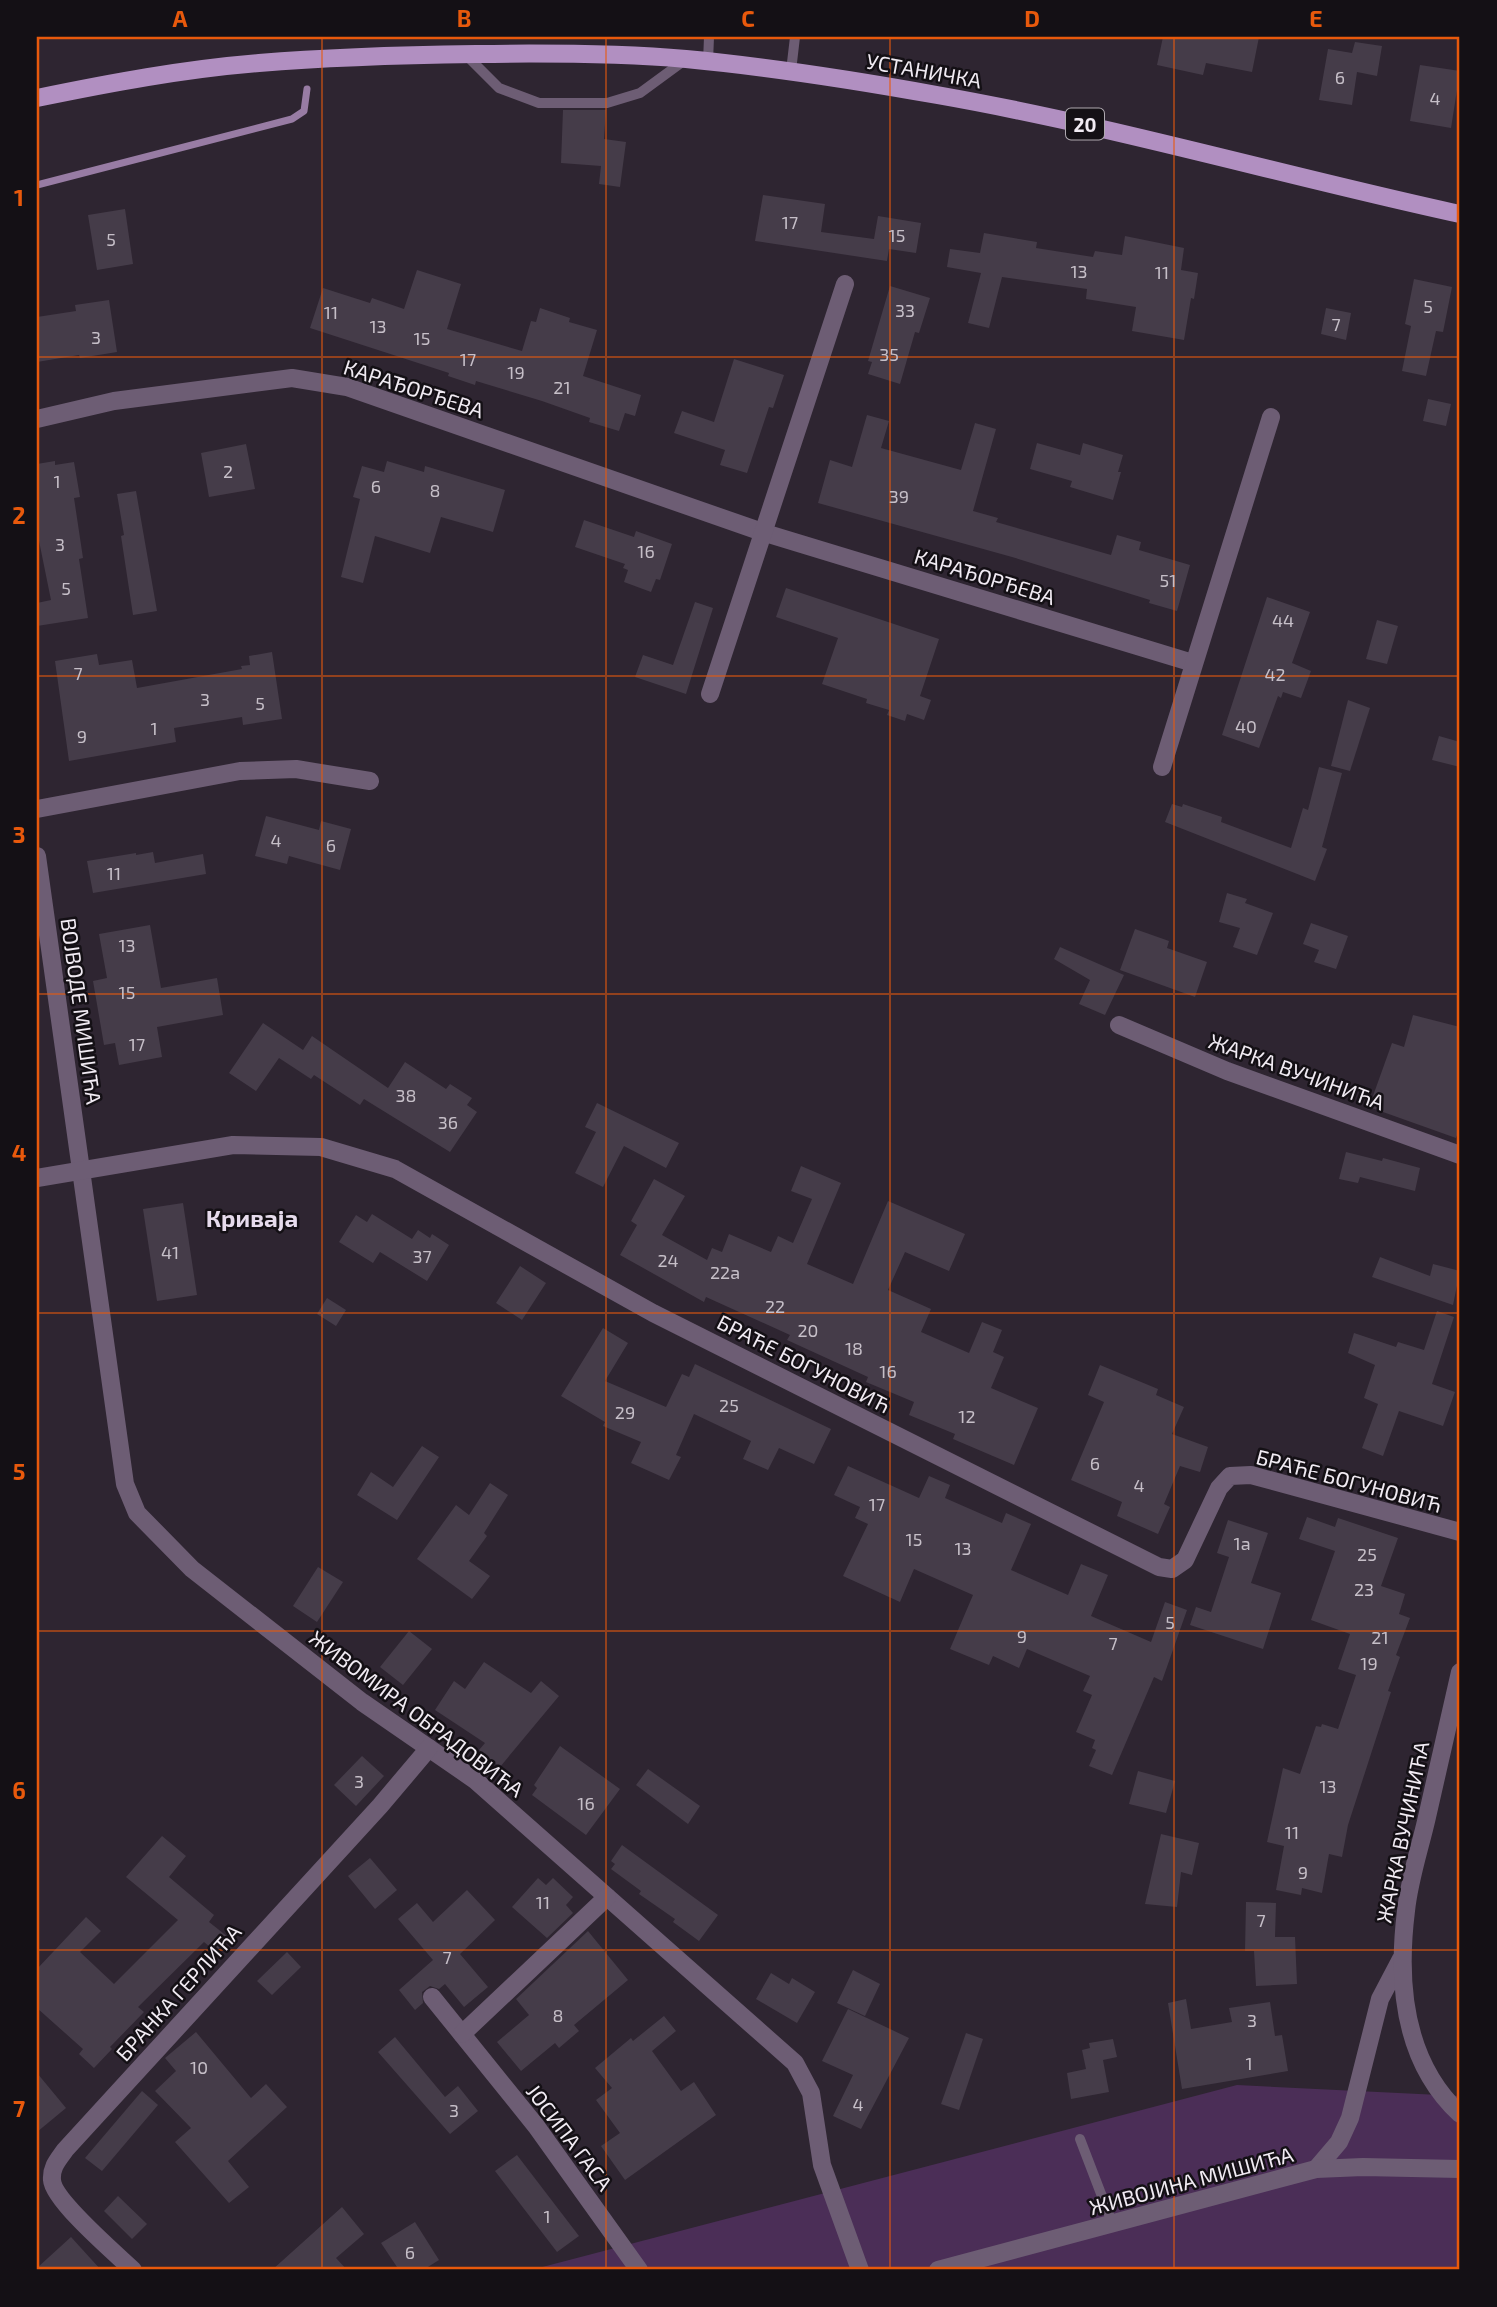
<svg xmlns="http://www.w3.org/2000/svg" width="1497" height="2307" viewBox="0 0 1497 2307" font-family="'Exo 2',sans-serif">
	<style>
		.green { fill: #4b2e57 }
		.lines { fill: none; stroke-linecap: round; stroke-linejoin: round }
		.stream { stroke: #987ca4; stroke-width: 7 }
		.building { fill: #453c49 }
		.service { stroke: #6d5d74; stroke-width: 10 }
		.minor { stroke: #6d5d74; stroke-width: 18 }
		.tertiary { stroke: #6d5d74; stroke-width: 18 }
		.primary { stroke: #b18fc1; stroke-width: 18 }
		.grid { fill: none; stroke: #e8590c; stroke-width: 2; stroke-opacity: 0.55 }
		.labels { text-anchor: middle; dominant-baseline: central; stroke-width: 5; stroke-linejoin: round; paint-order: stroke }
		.number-label { font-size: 18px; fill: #c6bfc8 }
		.shield { fill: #141015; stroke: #afa9b0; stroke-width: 2 }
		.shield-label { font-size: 19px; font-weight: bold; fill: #f1ebf3 }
		.street-label { font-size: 21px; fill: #f1ebf3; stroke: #141015 }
		.quarter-label { font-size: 24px; font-weight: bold; fill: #e6dbec; stroke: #141015 }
		.neatline { fill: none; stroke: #e8590c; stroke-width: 2.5 }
		.grid-label { font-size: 23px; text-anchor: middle; font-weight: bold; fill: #e8590c }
	</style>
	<rect width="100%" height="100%" fill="#2e2531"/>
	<path class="green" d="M1237,2085l223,11v174h-929z"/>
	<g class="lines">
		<path class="stream" d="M37,185l255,-66 12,-8 3,-22"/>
	</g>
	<g class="building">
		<path d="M1163,37h96l-7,35 -46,-9 -3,12 -46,-10z"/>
		<path d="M1355,42l27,4 -5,30 -20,-4 -5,33 -33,-5 9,-51 24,4z"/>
		<path d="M1420,65l40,6 -9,57 -41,-7z"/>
		<path d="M563,110h43l-2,29 22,3 -6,45 -21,-3 2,-18 -40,-3z"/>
		<path d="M763,195l62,9 -4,28 53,7 4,-23 43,7 -5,30 -27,-4 -2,12 -132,-20z"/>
		<path d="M125,209l8,55 -36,6 -9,-55z"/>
		<path d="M984,233l53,9 -1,6 57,9 2,-6 27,4 3,-19 59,12 -3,22 17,3 -4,26 -3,-1 -7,42 -52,-9 4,-24 -50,-8 1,-10 -85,-12 -13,51 -21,-5 13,-50 -34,-6 3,-18 30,4z"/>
		<path d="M417,270l44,14 -14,45 75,22 9,-30 5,1 4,-14 30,10 -1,4 28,8 -14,46 58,19 -6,21 -10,-3 -6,18 -30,-9 1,-4 -48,-17 -66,-20 -1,4 -27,-9 1,-3 -139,-45 13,-40 47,15 2,-5 32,11z"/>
		<path d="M1414,279l38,8 -9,45 -7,-1 -10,45 -24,-5 9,-45 -6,-2z"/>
		<path d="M890,286l40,12 -11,35 -4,-1 -15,52 -32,-10 4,-12 -4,-1z"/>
		<path d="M109,300l8,52 -37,6 -1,-3 -42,7v-45l39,-6 -1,-6z"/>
		<path d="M1326,308l25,5 -5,27 -25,-6z"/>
		<path d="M734,359l50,16 -11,33 -4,-1 -22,66 -27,-8 5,-15 -51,-17 8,-22 32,11z"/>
		<path d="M1428,399l23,5 -5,22 -23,-5z"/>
		<path d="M867,415l22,6 -8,27 80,22 14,-47 21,6 -23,82 25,7 -2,4 115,33 6,-20 24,7 -2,8 51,15 -13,46 -28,-8 1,-3 -138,-43 -194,-54 12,-43 22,7z"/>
		<path d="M1037,443l43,12 3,-12 40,12 -5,17h3l-8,28 -43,-13 2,-6 -42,-12z"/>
		<path d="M246,444l9,45 -46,8 -8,-44z"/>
		<path d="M55,461v4l19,-3 6,35 -6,1 9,60 -4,1 9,59 -51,8v-23l14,-3 -14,-69v-67z"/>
		<path d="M387,461l37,11 1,-6 80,24 -12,42 -52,-15 -11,36 -55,-17 -12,47 -22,-6 19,-78 -7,-2 9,-31 22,6z"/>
		<path d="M136,491l21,120 -24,4 -12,-79 3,-1 -7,-41z"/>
		<path d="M584,520l50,17 2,-6 36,13 -12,36 -4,-1 -5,13 -27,-10 4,-12 -5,-2 2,-4 -50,-17z"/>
		<path d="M786,588l153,51 -19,57 11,4 -7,20 -17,-6 -2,7 -18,-6 2,-5 -23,-7 1,-4 -45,-15 16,-46 -62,-21z"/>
		<path d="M1267,597l43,15 -18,51 19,8 -10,27 -18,-6 -2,6 -3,-2 -19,52 -37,-13z"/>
		<path d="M695,602l18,6 -27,86 -51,-17 8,-22 30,10z"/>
		<path d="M1377,620l21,6 -11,38 -21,-5z"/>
		<path d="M272,652l10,67 -39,6 -1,-8 -68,11 2,14 -107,19 -14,-100 42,-7 2,11 33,-5 5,28 105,-19 -1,-3 9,-1 -1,-9z"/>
		<path d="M1348,700l22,8 -20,63 -19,-5z"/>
		<path d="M1439,736l21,6v25l-28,-7z"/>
		<path d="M1319,767l23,6 -20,74 5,2 -12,32 -150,-59 7,-18 10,3 1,-3 39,13 -1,5 70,26 12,-40 5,2z"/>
		<path d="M266,816l53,14 2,-9 30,8 -11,41 -51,-14 -2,8 -32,-8z"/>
		<path d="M153,852l2,11 48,-9 3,20 -113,19 -6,-32 49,-8v2z"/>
		<path d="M1227,893l20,6 -2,4 28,10 -16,42 -24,-8 7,-19 -21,-6z"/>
		<path d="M1311,923l37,13 -12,33 -22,-7 5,-12 -16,-6z"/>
		<path d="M150,925l11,63 56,-10 6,37 -66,12 5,30 -43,8 -4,-22 -11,2 -11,-64 14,-3 -8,-44z"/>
		<path d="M1135,929l34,12 -2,7 40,14 -12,35 -75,-27z"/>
		<path d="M1060,947l64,28 -19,40 -26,-11 11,-24 -36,-21z"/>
		<path d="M1413,1015l47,12v100l-4,11 -87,-31 23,-64 12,4z"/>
		<path d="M263,1023l40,27 9,-14 76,52 17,-26 41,27 4,-5 22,14 -5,7 10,7 -27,40 -86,-53 -4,6 -46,-30 -3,4 -32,-21 -23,33 -27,-18z"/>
		<path d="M597,1103l82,40 -13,25 -42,-22 -21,41 -28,-14 21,-41 -11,-5z"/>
		<path d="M1346,1152l36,9 1,-3 37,10 -5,23 -55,-14 -2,6 -19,-4z"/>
		<path d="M801,1166l40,17 -34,81 46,20 35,-83 77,33 -16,37 -44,-19 -17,38 43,19 -10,23 48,21 13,-31 20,8 -9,22 11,5 -13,31 47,20 -24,57 -61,-26 2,-5 -46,-19 5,-13 -48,-20 2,-5 -81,-37 3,-5 -84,-38 -2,5 -84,-47 17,-30 -6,-4 23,-42 31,17 -23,39 45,25 5,-12 10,4 7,-18 42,18 7,-16 15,7 19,-44 -21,-8z"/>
		<path d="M183,1203l14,92 -40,6 -14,-92z"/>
		<path d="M372,1214l40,25 6,-9 12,8 2,-4 17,11 -22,36 -47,-29 -7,11 -34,-21 17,-27 11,7z"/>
		<path d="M1380,1257l50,19 3,-12 27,7 -7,34 -81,-28z"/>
		<path d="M520,1266l26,17 -24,37 -26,-17z"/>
		<path d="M327,1298l19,12 -10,16 -19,-12z"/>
		<path d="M1437,1311l17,6 -22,67 23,8 -12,34 -44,-15 -16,45 -21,-8 16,-44 -14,-6 11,-33 -27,-12 6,-20 42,14 2,-5 26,8z"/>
		<path d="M603,1328l25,15 -23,38 61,26 16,-33 7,3 6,-13 136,65 -17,35 -35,-16 -11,22 -25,-11 8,-18 -57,-27 -18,41 5,2 -12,23 -38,-17 10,-21 -38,-16 2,-4 -44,-26z"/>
		<path d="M1100,1365l58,24 -2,6 28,12 -12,27 36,13 -8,25 -20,-6 -16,38 6,3 -12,27 -41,-18 5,-14 -51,-22 33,-78 -16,-7z"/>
		<path d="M422,1446l17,11 -42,63 -40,-25 14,-23 22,15z"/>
		<path d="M848,1466l71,32 10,-22 21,9 -5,13 57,25 4,-10 25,11 -20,46 57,25 13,-31 27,11 -17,41 60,26 14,-40 22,8 -25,71 -8,-4 -42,98 -23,-9 7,-16 -4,-2 3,-8 -19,-8 16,-37 -9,-4 7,-15 -63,-27 -8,19 -26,-12 -4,9 -39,-16 23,-54 -59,-26 -14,33 -57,-26 25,-52 -13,-6 5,-11 -26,-12z"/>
		<path d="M490,1483l18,12 -24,38 3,3 -18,25 21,15 -18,23 -55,-40 39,-54 13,10z"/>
		<path d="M1307,1517l28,10 3,-9 60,20 -17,48 24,8 -6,20 11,4 -14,37 4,2 -12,34 3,1 -43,133 -6,32 -13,-3 -7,39 -20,-5 -1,7 -25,-5 8,-44 -17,-4 16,-74 17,6 16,-48 5,1 1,-3 16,5 18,-54 -18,-6 12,-35 -39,-14 24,-69 -36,-12z"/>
		<path d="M1228,1520l40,13 -17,50 30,10 -18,56 -73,-24 6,-18 15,5 18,-55 -12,-4z"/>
		<path d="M318,1567l25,15 -26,40 -24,-16z"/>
		<path d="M409,1631l23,18 -29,36 -23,-18z"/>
		<path d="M484,1662l47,31 10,-12 18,15 -59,71 -21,-17 6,-7 -50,-33 19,-29 11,8z"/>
		<path d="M560,1746l60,43 -34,46 -54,-40 5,-7 -3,-3z"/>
		<path d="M362,1756l22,20 -28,30 -22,-21z"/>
		<path d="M648,1769l52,37 -12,18 -52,-39z"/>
		<path d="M1138,1771l37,10 -9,32 -37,-9z"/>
		<path d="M1161,1834l38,9 -7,32 -11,-3 -4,35 -32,-3z"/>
		<path d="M162,1836l24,20 -17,21 45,38 -5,7 19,15 -12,15 -12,-10 -66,65 6,5 -34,35 2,2 -18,19 -15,-14 4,-5 -46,-41v-39l49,-52 15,14 -21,21 34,32 64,-64 -52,-43z"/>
		<path d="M622,1845l96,70 -19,26 -26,-19 2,-3 -36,-25 2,-3 -30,-22 4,-5 -4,-3z"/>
		<path d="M370,1858l27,32 -22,19 -27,-33z"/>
		<path d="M538,1878l8,7 7,-7 20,19 -7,8 7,8 -26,25 -35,-31z"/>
		<path d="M467,1890l28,30 -35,34 28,33 -24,20 -19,-23 -6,5 -9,-3 -8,6 1,11 -8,7 -16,-20 34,-30 -35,-41 19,-16 16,19z"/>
		<path d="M1246,1902l30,1 -1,34h20l2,47 -41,2 -2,-35h-9z"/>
		<path d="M588,1931l40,49 -54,45 5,6 -20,17 -4,-5 -34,28 -24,-29 32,-27 -13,-16z"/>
		<path d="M287,1952l14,15 -29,28 -15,-14z"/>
		<path d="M853,1970l27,14 -15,32 -28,-13z"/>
		<path d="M771,1973l18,11 3,-6 23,14 -18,31 -41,-24z"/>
		<path d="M1186,1999l5,30 41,-7 -3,-14 41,-6 5,34 7,-1 6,36 -106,18 -14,-86z"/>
		<path d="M848,2009l61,29 -48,91 -28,-13 20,-41 -31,-14z"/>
		<path d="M664,2016l12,15 -24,20 29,40 13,-9 22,33 -91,65 -24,-34 19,-13 -24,-33 16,-12 -17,-20 36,-30 2,3z"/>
		<path d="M196,2032l55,66 15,-14 21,23 -59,54 21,26 -20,16 -54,-61 16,-14 -36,-37 21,-20 -11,-13z"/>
		<path d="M966,2033l17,6 -24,71 -18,-6z"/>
		<path d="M395,2037l50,60 13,-11 20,25 -28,23 -72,-82z"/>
		<path d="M1113,2039l4,18 -14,3 6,32 -38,7 -4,-26 19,-4 -4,-19 8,-2 -1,-5z"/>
		<path d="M37,2073l29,35 -29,24z"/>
		<path d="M142,2091l16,14 -56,66 -17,-13z"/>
		<path d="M517,2155l62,81 -22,16 -62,-81z"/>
		<path d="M118,2196l29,28 -15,15 -28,-28z"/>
		<path d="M342,2207l22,27 -28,24 11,12h-75z"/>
		<path d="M415,2222l24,38 -16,10h-24l-18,-27z"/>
		<path d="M71,2237l30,33h-64v-2z"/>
	</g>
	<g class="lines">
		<g class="service">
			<path d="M466,55l33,33 40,15h68l33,-10 45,-33"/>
			<path d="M708,62l1,-25"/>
			<path d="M791,71l4,-34"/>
			<path d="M1080,2139l33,86"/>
		</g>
		<g class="minor">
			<path d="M37,419l77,-18 178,-23 55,9 418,146 428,130"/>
			<path d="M710,694l135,-410"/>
			<path d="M1162,767l109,-350"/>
			<path d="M37,809l203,-38 56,-2 74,12"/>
			<path d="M37,856l88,628 12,29 55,56 170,133 113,78 320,283 16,30 11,72 38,105"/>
			<path d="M1119,1025l108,46 233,84"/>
			<path d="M37,1178l196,-33 88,2 74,22 258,144 506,254 13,2 13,-9 34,-72 11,-12 21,-1 209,57"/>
			<path d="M432,1997l104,129 103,144"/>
			<path d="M462,2034l145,-137"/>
			<path d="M1316,2169l23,-27 11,-24 30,-119 21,-40"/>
			<path d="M133,2270c-17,-16 -80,-70 -81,-90 -1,-13 6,-20 13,-30l315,-344 49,-58"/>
			<path d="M938,2270l378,-101 47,-2 97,2"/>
		</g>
		<path class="tertiary" d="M1460,1672c-11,48 -22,97 -33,145 -7,31 -18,63 -21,94 -9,72 -2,151 54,203"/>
		<path class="primary" d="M37,98c73,-15 147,-29 222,-35 72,-6 145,-8 217,-9 70,-1 140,-1 210,5 84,8 168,21 251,36 177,31 348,81 523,119"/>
	</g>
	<path class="grid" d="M322,37v2233M606,37v2233M890,37v2233M1174,37v2233M37,357h1423M37,676h1423M37,994h1423M37,1313h1423M37,1631h1423M37,1950h1423"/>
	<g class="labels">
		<g class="number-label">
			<text x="1340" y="77">6</text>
			<text x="1435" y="98">4</text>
			<text x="790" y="222">17</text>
			<text x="897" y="235">15</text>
			<text x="111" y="239">5</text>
			<text x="1079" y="271">13</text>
			<text x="1162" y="272">11</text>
			<text x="1428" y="306">5</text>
			<text x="905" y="310">33</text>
			<text x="331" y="312">11</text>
			<text x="1336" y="324">7</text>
			<text x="378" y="326">13</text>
			<text x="96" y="337">3</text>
			<text x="422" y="338">15</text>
			<text x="889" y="354">35</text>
			<text x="468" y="359">17</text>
			<text x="516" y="372">19</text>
			<text x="562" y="387">21</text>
			<text x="228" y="471">2</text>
			<text x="57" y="481">1</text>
			<text x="376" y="486">6</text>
			<text x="435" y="490">8</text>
			<text x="899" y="496">39</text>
			<text x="60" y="544">3</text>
			<text x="646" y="551">16</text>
			<text x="1168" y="580">51</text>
			<text x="66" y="588">5</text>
			<text x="1283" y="620">44</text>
			<text x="78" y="673">7</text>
			<text x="1275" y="674">42</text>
			<text x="205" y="699">3</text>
			<text x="260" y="703">5</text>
			<text x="1246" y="726">40</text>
			<text x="154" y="728">1</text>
			<text x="82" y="736">9</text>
			<text x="276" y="840">4</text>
			<text x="331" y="845">6</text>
			<text x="114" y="873">11</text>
			<text x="127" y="945">13</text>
			<text x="127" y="992">15</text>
			<text x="137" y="1044">17</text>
			<text x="406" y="1095">38</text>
			<text x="448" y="1122">36</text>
			<text x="170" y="1252">41</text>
			<text x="422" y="1256">37</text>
			<text x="668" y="1260">24</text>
			<text x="725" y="1272">22a</text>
			<text x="775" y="1306">22</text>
			<text x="808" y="1330">20</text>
			<text x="854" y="1348">18</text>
			<text x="888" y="1371">16</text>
			<text x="729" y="1405">25</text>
			<text x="625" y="1412">29</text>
			<text x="967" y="1416">12</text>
			<text x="1095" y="1463">6</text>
			<text x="1139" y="1485">4</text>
			<text x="877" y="1504">17</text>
			<text x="914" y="1539">15</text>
			<text x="1242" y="1543">1a</text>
			<text x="963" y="1548">13</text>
			<text x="1367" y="1554">25</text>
			<text x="1364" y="1589">23</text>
			<text x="1170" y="1622">5</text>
			<text x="1022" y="1636">9</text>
			<text x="1380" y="1637">21</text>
			<text x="1113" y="1643">7</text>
			<text x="1369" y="1663">19</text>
			<text x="359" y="1781">3</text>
			<text x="1328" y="1786">13</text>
			<text x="586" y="1803">16</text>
			<text x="1292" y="1832">11</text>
			<text x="1303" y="1872">9</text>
			<text x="543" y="1902">11</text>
			<text x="1261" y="1920">7</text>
			<text x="447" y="1957">7</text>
			<text x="558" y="2015">8</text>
			<text x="1252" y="2020">3</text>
			<text x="1249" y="2063">1</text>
			<text x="199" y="2067">10</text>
			<text x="858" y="2104">4</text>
			<text x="454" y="2110">3</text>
			<text x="547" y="2216">1</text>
			<text x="410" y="2252">6</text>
		</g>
		<rect class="shield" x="1066" y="108.5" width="38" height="31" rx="5"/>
		<g class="shield-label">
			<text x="1085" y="124">20</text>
		</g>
		<g class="street-label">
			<text transform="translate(924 70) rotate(10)">УСТАНИЧКА</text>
			<text transform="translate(414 388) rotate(18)">КАРАЂОРЂЕВА</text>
			<text transform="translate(985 576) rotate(17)">КАРАЂОРЂЕВА</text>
			<text transform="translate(82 1011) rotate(82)">ВОЈВОДЕ МИШИЋА</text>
			<text transform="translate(1297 1071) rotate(20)">ЖАРКА ВУЧИНИЋА</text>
			<text transform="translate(804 1363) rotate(27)">БРАЋЕ БОГУНОВИЋ</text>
			<text transform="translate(1349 1480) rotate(15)">БРАЋЕ БОГУНОВИЋ</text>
			<text transform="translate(417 1713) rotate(37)">ЖИВОМИРА ОБРАДОВИЋА</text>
			<text transform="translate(1402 1832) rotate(-78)">ЖАРКА ВУЧИНИЋА</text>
			<text transform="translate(178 1992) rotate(-48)">БРАНКА ГЕРЛИЋА</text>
			<text transform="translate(570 2137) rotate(53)">ЈОСИПА ГАСА</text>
			<text transform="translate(1191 2180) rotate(-15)">ЖИВОЈИНА МИШИЋА</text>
		</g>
		<g class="quarter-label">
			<text x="252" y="1217">Криваја</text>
		</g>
	</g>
	<rect width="1497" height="2307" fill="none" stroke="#141015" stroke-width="77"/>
	<rect x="38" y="38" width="1420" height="2230" class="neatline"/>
	<g class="grid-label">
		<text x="180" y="27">A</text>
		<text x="464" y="27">B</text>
		<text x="748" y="27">C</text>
		<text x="1032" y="27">D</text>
		<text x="1316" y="27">E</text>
		<text x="19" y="206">1</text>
		<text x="19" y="524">2</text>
		<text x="19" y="843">3</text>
		<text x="19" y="1161">4</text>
		<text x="19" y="1480">5</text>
		<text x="19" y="1799">6</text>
		<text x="19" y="2117">7</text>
	</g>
</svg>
